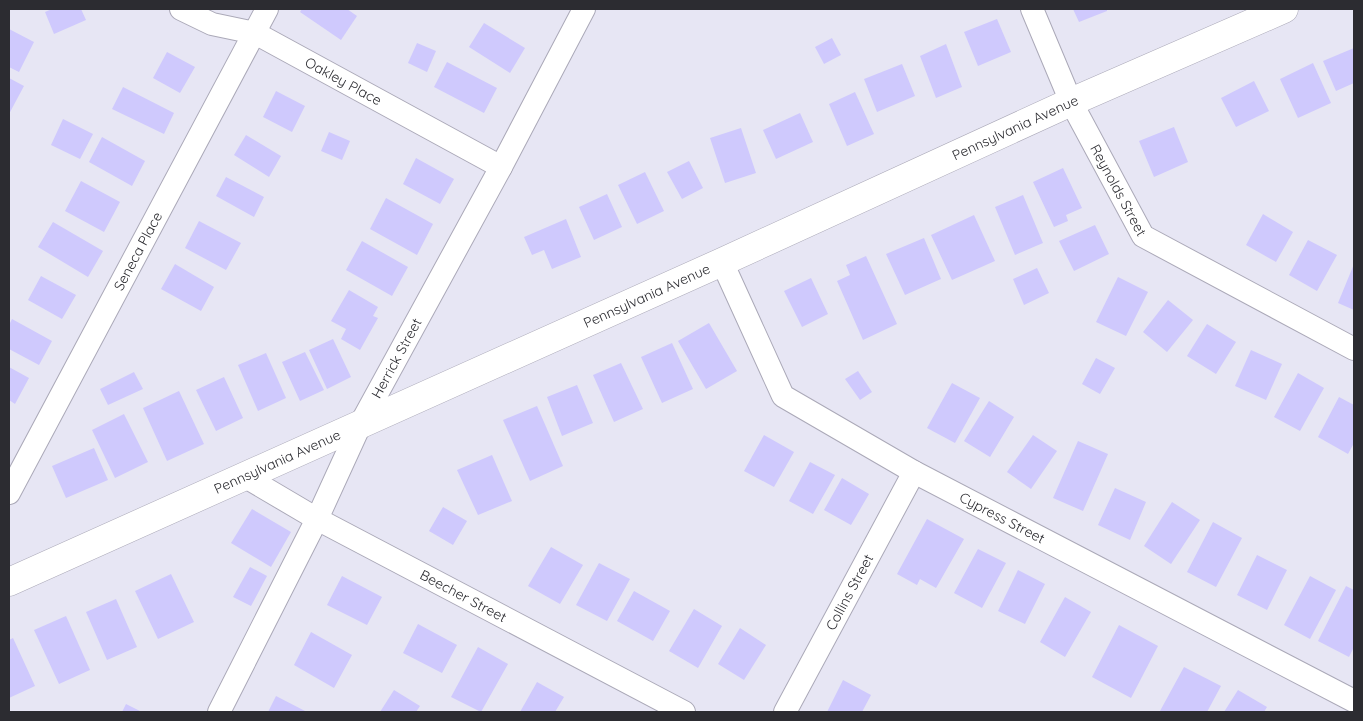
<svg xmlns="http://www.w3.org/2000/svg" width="1363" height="721" viewBox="0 0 1363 721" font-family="Quicksand,sans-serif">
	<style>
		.building { fill: #cfc9fd }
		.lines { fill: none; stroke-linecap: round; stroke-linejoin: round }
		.street-casing { stroke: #aba9b8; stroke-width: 24 }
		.secondary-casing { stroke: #aba9b8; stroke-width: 29 }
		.street { stroke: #fff; stroke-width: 22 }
		.secondary { stroke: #fff; stroke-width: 28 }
		.labels { text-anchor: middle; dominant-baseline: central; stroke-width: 5; stroke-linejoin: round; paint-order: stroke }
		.street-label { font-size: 14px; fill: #2c2c31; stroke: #f4f4fd }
	</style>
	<rect width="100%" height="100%" fill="#e7e6f4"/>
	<g class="building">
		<path d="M52,9h29l5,11 -32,14 -9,-22z"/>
		<path d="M302,9h45l10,7 -16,24 -41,-28z"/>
		<path d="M1073,9h34v2l-28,11z"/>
		<path d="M997,19l14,33 -33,14 -14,-34z"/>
		<path d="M484,23l41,25 -15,25 -41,-26z"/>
		<path d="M9,29l25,13 -15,30 -10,-5z"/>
		<path d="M832,38l9,17 -17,9 -9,-17z"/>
		<path d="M417,43l19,8 -9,21 -19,-9z"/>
		<path d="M946,44l16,43 -26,11 -16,-42z"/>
		<path d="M1354,48v35l-18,8 -13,-30z"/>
		<path d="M167,52l28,15 -15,26 -27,-15z"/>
		<path d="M447,62l50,26 -13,25 -50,-26z"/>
		<path d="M1313,63l18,40 -33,15 -18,-39z"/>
		<path d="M902,64l13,32 -38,16 -13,-33z"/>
		<path d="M9,78l15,8 -15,28z"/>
		<path d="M1254,81l15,30 -33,16 -15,-29z"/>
		<path d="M123,87l51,26 -10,21 -52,-25z"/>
		<path d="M276,91l29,15 -13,26 -29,-15z"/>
		<path d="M855,92l19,42 -27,12 -18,-42z"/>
		<path d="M800,113l13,29 -37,17 -13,-29z"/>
		<path d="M63,119l30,15 -13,25 -29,-14z"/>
		<path d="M1174,127l14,35 -34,15 -15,-36z"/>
		<path d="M741,128l15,45 -31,10 -15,-45z"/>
		<path d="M329,132l21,9 -8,19 -21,-9z"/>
		<path d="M246,135l35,21 -12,21 -35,-22z"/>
		<path d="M102,137l43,24 -13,25 -43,-24z"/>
		<path d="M416,158l38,21 -14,25 -37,-20z"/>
		<path d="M689,161l14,27 -21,11 -15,-27z"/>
		<path d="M1063,168l19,40 -16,7 2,6 -14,6 -21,-45z"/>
		<path d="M645,172l19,39 -27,13 -19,-39z"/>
		<path d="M226,177l38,20 -10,20 -38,-21z"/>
		<path d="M81,181l39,21 -16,30 -39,-21z"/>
		<path d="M607,194l15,33 -28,13 -15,-33z"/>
		<path d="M1023,195l20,48 -28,12 -20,-48z"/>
		<path d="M386,198l47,26 -16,31 -47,-26z"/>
		<path d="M1263,214l30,18 -17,30 -30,-17z"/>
		<path d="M974,215l21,46 -43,19 -21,-45z"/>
		<path d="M566,219l15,38 -29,12 -8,-19 -12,5 -8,-18z"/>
		<path d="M199,221l42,22 -15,27 -41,-22z"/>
		<path d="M53,222l50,29 -15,26 -50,-30z"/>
		<path d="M1095,225l14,29 -35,17 -15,-30z"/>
		<path d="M924,238l17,41 -36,16 -19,-41z"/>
		<path d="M1308,240l29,15 -20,36 -28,-16z"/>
		<path d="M362,241l46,26 -16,29 -46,-26z"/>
		<path d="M866,256l31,68 -34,16 -26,-59 13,-6 -4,-10z"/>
		<path d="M175,264l39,23 -13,24 -40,-22z"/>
		<path d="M1354,264v46l-16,-7z"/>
		<path d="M1037,268l12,25 -25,12 -11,-26z"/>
		<path d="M41,276l35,19 -14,24 -34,-19z"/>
		<path d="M1118,277l30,15 -22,44 -30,-14z"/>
		<path d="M811,278l17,36 -26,13 -18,-36z"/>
		<path d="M349,290l29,17 -5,9 5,2 -18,32 -19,-11 5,-10 -15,-8z"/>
		<path d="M1168,300l25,20 -26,32 -24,-20z"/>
		<path d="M12,319l40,22 -13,24 -30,-16v-24z"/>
		<path d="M709,323l28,48 -31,18 -28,-48z"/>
		<path d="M1207,324l29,18 -20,32 -29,-18z"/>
		<path d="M333,339l18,38 -24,12 -18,-39z"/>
		<path d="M672,343l21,46 -31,14 -21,-46z"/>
		<path d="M1251,350l31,14 -16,36 -31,-14z"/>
		<path d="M305,352l19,38 -24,11 -18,-39z"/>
		<path d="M266,353l20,45 -28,13 -20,-46z"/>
		<path d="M1096,358l19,10 -15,26 -18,-10z"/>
		<path d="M621,363l22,46 -29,13 -21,-47z"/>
		<path d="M9,367l20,11 -14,26 -6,-4z"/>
		<path d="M858,371l14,21 -12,8 -15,-21z"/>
		<path d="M134,372l9,17 -35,16 -8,-16z"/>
		<path d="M1298,373l26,15 -24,43 -26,-14z"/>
		<path d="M224,377l19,41 -27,13 -20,-41z"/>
		<path d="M952,383l28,15 -25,45 -28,-15z"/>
		<path d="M577,385l16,38 -31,13 -15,-39z"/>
		<path d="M179,391l25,53 -37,17 -24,-53z"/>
		<path d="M1339,397l15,8v38l-6,11 -30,-17z"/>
		<path d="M989,401l25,16 -24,40 -26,-16z"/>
		<path d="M537,406l26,60 -33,15 -27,-61z"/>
		<path d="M124,414l24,48 -33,16 -23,-48z"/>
		<path d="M764,435l30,17 -20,35 -30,-16z"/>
		<path d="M1033,435l24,16 -26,38 -24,-17z"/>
		<path d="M1078,441l30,13 -25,57 -30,-13z"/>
		<path d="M94,448l14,32 -42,18 -14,-32z"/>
		<path d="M492,455l20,46 -34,14 -21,-45z"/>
		<path d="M810,462l25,13 -22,39 -24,-13z"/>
		<path d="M842,478l27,16 -18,31 -27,-15z"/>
		<path d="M1115,488l31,14 -16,38 -32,-15z"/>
		<path d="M1172,502l28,18 -29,44 -27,-18z"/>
		<path d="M443,507l24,14 -14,24 -24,-14z"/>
		<path d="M252,509l39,23 -20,35 -40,-24z"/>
		<path d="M927,519l37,20 -28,49 -16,-9 -3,6 -20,-11z"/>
		<path d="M1213,522l29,16 -26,49 -29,-15z"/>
		<path d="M551,547l32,18 -23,39 -32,-18z"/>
		<path d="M978,549l28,14 -24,45 -28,-15z"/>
		<path d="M1257,555l30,15 -20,40 -30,-15z"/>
		<path d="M599,563l31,16 -23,42 -31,-16z"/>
		<path d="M250,567l17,9 -16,30 -18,-9z"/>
		<path d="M1018,570l27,14 -20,40 -27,-13z"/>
		<path d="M171,574l23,48 -36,17 -23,-48z"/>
		<path d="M342,576l40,21 -15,28 -40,-20z"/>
		<path d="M1310,576l26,14 -26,49 -26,-14z"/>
		<path d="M1346,586l8,4v57l-5,10 -31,-16z"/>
		<path d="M634,591l36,20 -17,30 -36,-20z"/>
		<path d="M1065,597l26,15 -26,45 -25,-15z"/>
		<path d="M116,599l21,48 -30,13 -21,-48z"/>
		<path d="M694,609l28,17 -24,42 -29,-17z"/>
		<path d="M66,616l24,54 -31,14 -25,-54z"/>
		<path d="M418,624l39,21 -15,28 -39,-20z"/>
		<path d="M1119,625l39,21 -27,52 -39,-21z"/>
		<path d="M740,628l26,17 -22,35 -26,-16z"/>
		<path d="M311,632l41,23 -18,33 -40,-23z"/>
		<path d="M13,638l22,48 -26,12v-58z"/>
		<path d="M478,647l30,17 -27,48 -30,-15z"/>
		<path d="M1184,667l37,19 -14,26h-43l-4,-1z"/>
		<path d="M843,680l28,15 -9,17h-35z"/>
		<path d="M537,682l27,15 -9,15h-35z"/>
		<path d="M394,690l26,16 -4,6h-36z"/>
		<path d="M1238,690l29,17 -3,5h-40z"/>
		<path d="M276,696l31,16h-39z"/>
		<path d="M126,704l16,8h-20z"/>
	</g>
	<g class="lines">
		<defs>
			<g id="street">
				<path id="s1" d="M181,9l31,15 43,9 246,134"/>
				<path id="s2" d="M1032,9l39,93 72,134 211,113"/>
				<path id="s3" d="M722,262l61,134 131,76 440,229"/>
				<path id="s4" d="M244,476l73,43 367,193"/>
				<path id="s5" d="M9,493l258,-484"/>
				<path id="s6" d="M219,712l98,-193 44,-96 140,-256 83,-158"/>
				<path id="s7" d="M785,712l129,-240"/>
			</g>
			<g id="secondary">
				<path id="s8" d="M9,582l713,-320 349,-160 213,-93"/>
			</g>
		</defs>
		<use href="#street" class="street-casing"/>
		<use href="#secondary" class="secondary-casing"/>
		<use href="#street" class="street"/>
		<use href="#secondary" class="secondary"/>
	</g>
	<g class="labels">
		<g class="street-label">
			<text stroke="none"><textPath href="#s1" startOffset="179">Oakley Place</textPath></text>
			<text stroke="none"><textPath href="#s8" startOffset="1104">Pennsylvania Avenue</textPath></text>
			<text stroke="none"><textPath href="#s2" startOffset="201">Reynolds Street</textPath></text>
			<text stroke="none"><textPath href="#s5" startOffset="274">Seneca Place</textPath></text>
			<text stroke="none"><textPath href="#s8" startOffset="699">Pennsylvania Avenue</textPath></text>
			<text stroke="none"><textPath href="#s6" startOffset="396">Herrick Street</textPath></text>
			<text stroke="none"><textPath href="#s8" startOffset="294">Pennsylvania Avenue</textPath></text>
			<text stroke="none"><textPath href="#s3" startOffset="398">Cypress Street</textPath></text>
			<text stroke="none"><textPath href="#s7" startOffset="136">Collins Street</textPath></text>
			<text stroke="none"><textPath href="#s4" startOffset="250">Beecher Street</textPath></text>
		</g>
	</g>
	<rect width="1363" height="721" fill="none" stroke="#2c2c31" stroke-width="20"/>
</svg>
